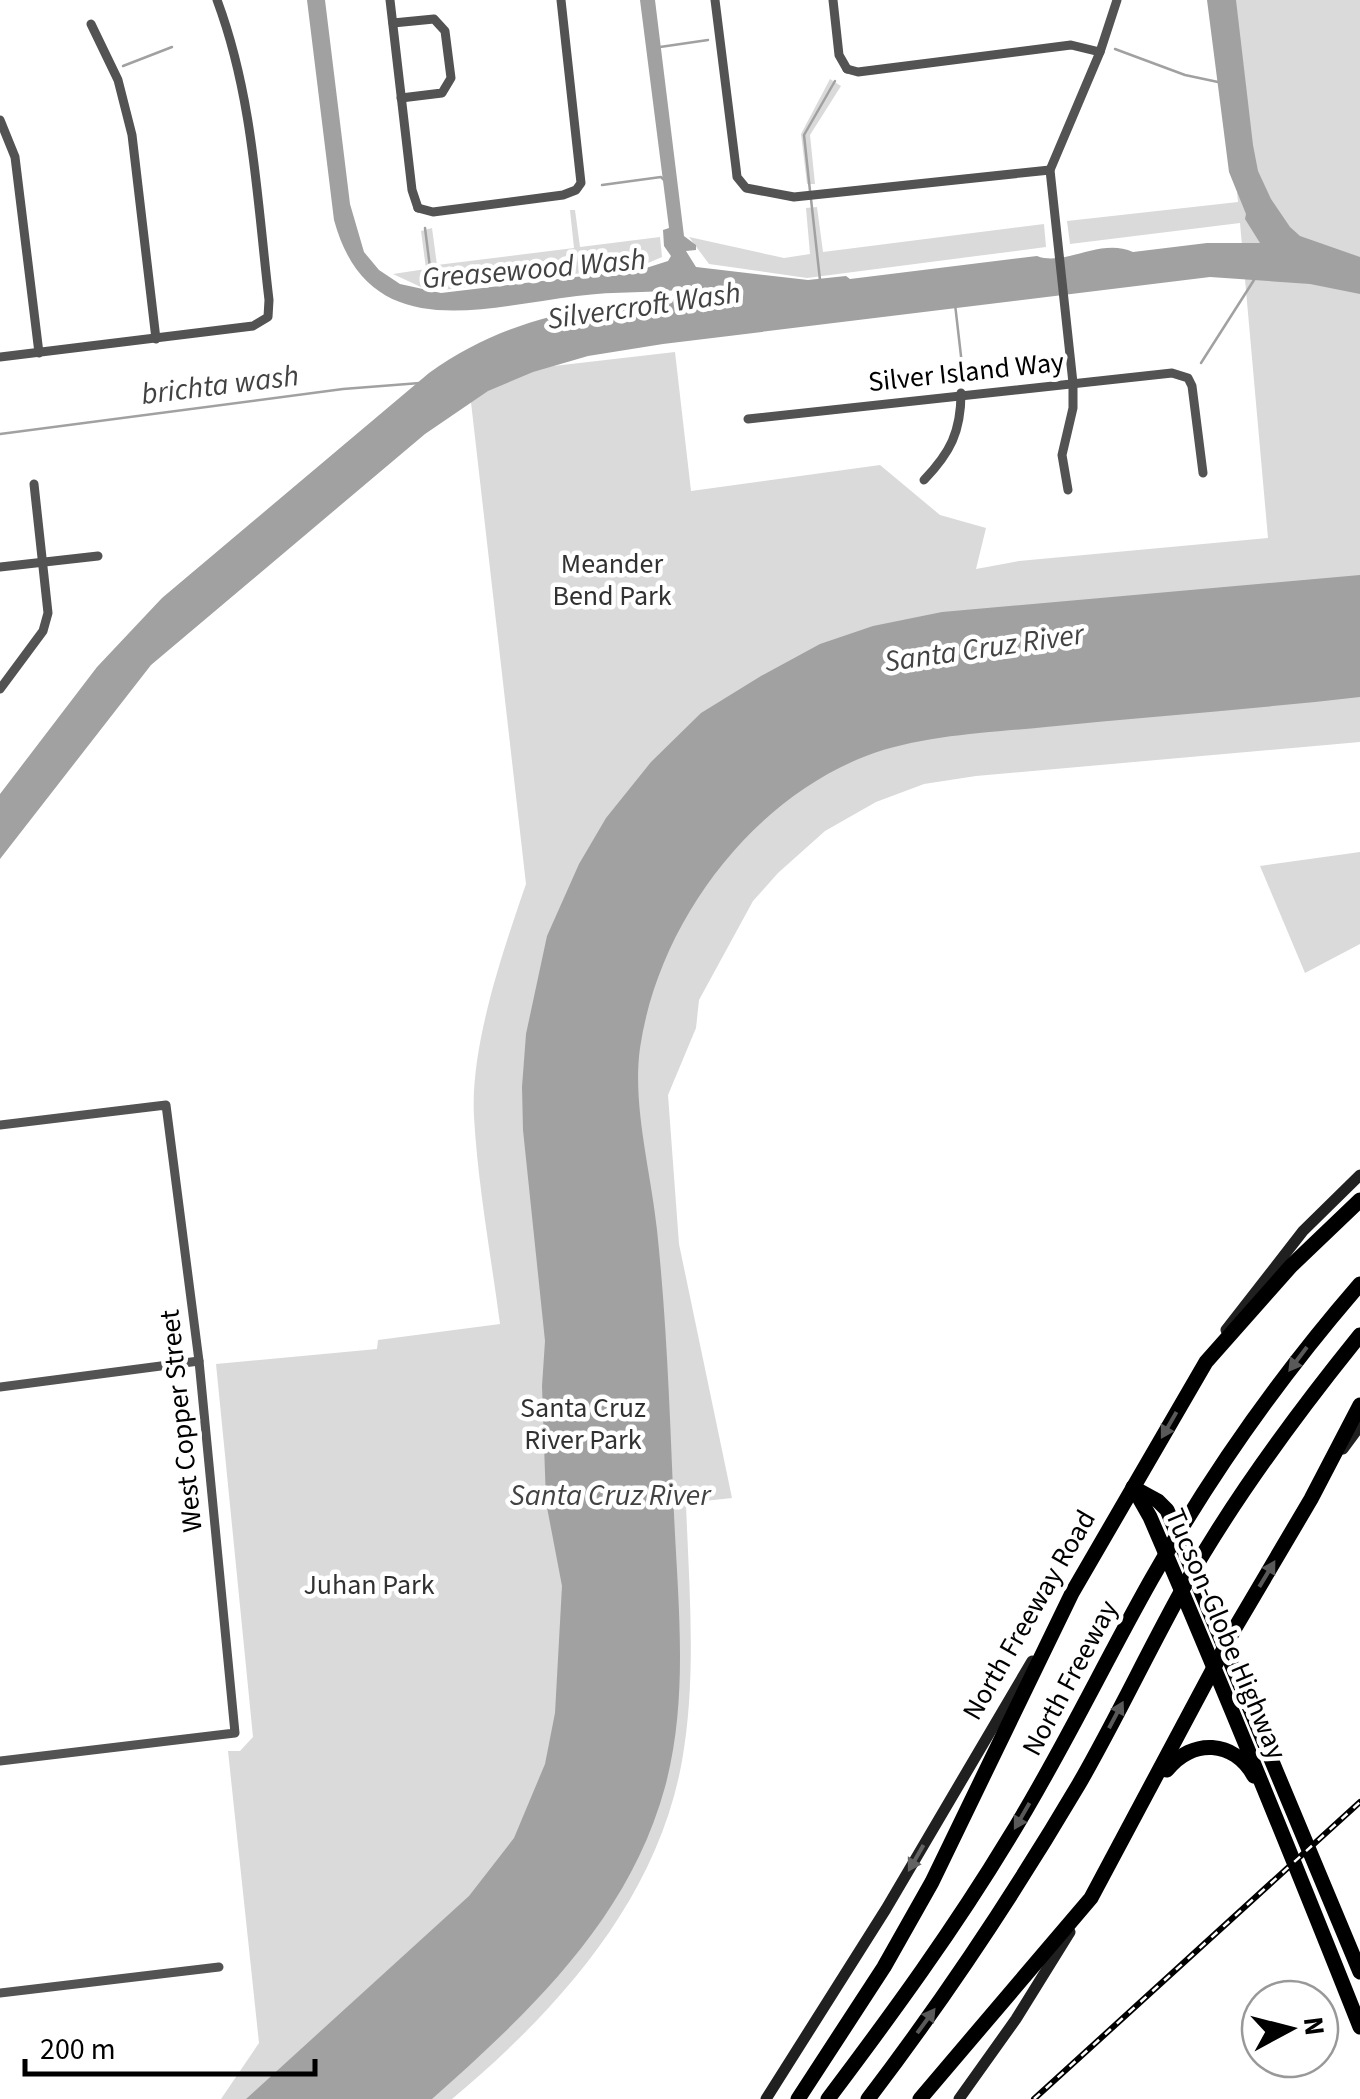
<svg xmlns="http://www.w3.org/2000/svg" width="1360" height="2099" viewBox="0 0 1360 2099" font-family="'Source Sans 3',sans-serif">
	<style>
		.green { fill: #dadada }
		.water { fill: #a1a1a1 }
		.lines { fill: none; stroke-linecap: round; stroke-linejoin: round }
		.stream { stroke: #a1a1a1; stroke-width: 2.5 }
		.street { stroke: #535353; stroke-width: 9 }
		.secondary { stroke: #202020; stroke-width: 11 }
		.highway { stroke: #000; stroke-width: 15 }
		.rail-casing { stroke: #000; stroke-width: 6 }
		.rail { stroke: #fff; stroke-width: 2.5; stroke-dasharray: 8; stroke-linecap: butt }
		.oneway { fill: #595959 }
		.oneway2 { fill: #636363 }
		.labels { text-anchor: middle; dominant-baseline: central; stroke-width: 9; stroke-linejoin: round; paint-order: stroke }
		.street-label { font-size: 28px; fill: #000; stroke: #fff }
		.park-label { font-size: 28px; fill: #313131; stroke: #fff }
		.water-label { font-size: 30px; font-style: italic; fill: #424242; stroke: #fff }
	</style>
	<rect width="100%" height="100%" fill="#fff"/>
	<g class="green">
		<path d="M1218,0h142v742l-384,34 -52,8 -48,18 -51,29 -47,42 -25,28 -54,99 -3,28 -28,67 11,149 53,254 -46,5c3,86 11,174 -4,258 -25,140 -125,250 -230,338h-231l38,-56 -31,-292h12l13,-14 -37,-373 161,-15 1,-9 122,-16c-9,-68 -22,-138 -26,-207 -4,-71 29,-166 52,-233l-58,-508 207,-24 16,139 189,-26 60,50 46,13 -10,41 43,-8 249,-23 -28,-315 -170,21 -3,-23 171,-19z"/>
		<path d="M830,79l11,7 -31,49 5,49h-8l-6,-50z"/>
		<path d="M817,207l6,45 221,-28 2,23 -239,31 -98,-14 -20,-27 95,21 26,-4 -4,-46z"/>
		<path d="M570,210h5l5,37 80,-10 2,20 -21,9 -198,24 -20,-2 -30,-14 33,-5 -5,-38 11,-3 5,37 137,-17z"/>
		<path d="M1360,852v92l-55,29 -45,-107z"/>
	</g>
	<g class="water">
		<path d="M307,0h18l25,204 14,48 15,18 21,14 41,9 202,-24 25,-8 3,-5 -7,-10 -1,-16 6,-2 -29,-228h15l29,236 12,9v5l-10,1 10,16 112,13 38,-4 4,3 187,-23c28,11 63,-19 96,-4l74,-9h53l-15,-24 1,-5 -17,-42 -22,-172h29l17,145 5,26 13,28 19,28 10,9 60,21v37l-50,-10 -100,-7 -547,67 -75,12 -55,16 -45,19 -63,43 -274,231 -151,194v-65l97,-127 65,-69 267,-225c82,-59 165,-67 263,-81l-1,-3c-38,4 -76,2 -114,7 -98,12 -209,49 -243,-76z"/>
		<path d="M1360,575v122c-104,12 -209,19 -314,30 -59,6 -124,8 -180,29 -118,46 -208,169 -226,292 -8,57 11,124 17,182 10,94 13,189 17,284 4,90 15,184 -9,273 -36,132 -134,224 -233,312h-186l223,-203 45,-58 31,-74 10,-51 7,-127 -16,-84 -4,-116 3,-45 -22,-211 -1,-43 4,-53 21,-98 32,-72 27,-46 45,-56 50,-49 60,-37 59,-32 53,-18 69,-14z"/>
	</g>
	<g class="lines">
		<g class="stream">
			<path d="M660,47l48,-7"/>
			<path d="M1115,49l70,26 33,7"/>
			<path d="M123,66l49,-19"/>
			<path d="M602,185l59,-8 3,3"/>
			<path d="M810,191l-6,-56 31,-54"/>
			<path d="M811,199l9,81"/>
			<path d="M425,228l8,63"/>
			<path d="M955,304l9,78"/>
			<path d="M1201,363l53,-83"/>
			<path d="M0,434l343,-45 77,-6"/>
		</g>
		<g class="street">
			<path d="M390,0l22,190 6,18"/>
			<path d="M715,0l21,168 1,9 9,11 48,9 256,-27"/>
			<path d="M833,0l6,55 8,14"/>
			<path d="M393,23l41,-4 11,12 6,47 -9,15 -41,5"/>
			<path d="M91,24l27,56 14,55 24,204"/>
			<path d="M847,69l11,3 213,-27 29,7"/>
			<path d="M0,120l15,37 24,196"/>
			<path d="M418,208l15,4 130,-17 13,-5 5,-7 -20,-183"/>
			<path d="M0,357l253,-31 15,-9 1,-17c-12,-101 -16,-204 -52,-300"/>
			<path d="M748,419l424,-46 16,5 4,8 11,87"/>
			<path d="M924,480c26,-27 37,-48 37,-87"/>
			<path d="M1068,490l-6,-35 11,-47v-25l-23,-213 50,-118 17,-52"/>
			<path d="M0,567l98,-11"/>
			<path d="M0,689l43,-58 5,-18 -14,-129"/>
			<path d="M0,1125l166,-20 33,256 36,372 -235,28"/>
			<path d="M0,1387l199,-26"/>
			<path d="M0,1993l219,-26"/>
		</g>
		<g class="secondary">
			<path d="M1226,1330l77,-99 57,-56"/>
			<path d="M1343,1449l17,-23"/>
			<path d="M766,2099l120,-190 146,-248"/>
			<path d="M959,2099l57,-80 54,-87"/>
		</g>
		<g class="highway">
			<path d="M1133,1487l17,30c73,169 142,339 210,510"/>
			<path d="M1136,1489l22,12 9,9 193,462"/>
			<path d="M1167,1770c25,-32 67,-30 87,6"/>
			<path d="M798,2099l86,-132 48,-85 140,-289 134,-231 85,-96 69,-66"/>
			<path d="M828,2099c64,-85 126,-170 181,-261 52,-84 94,-173 142,-258 60,-106 130,-205 209,-296"/>
			<path d="M868,2099c77,-101 146,-205 211,-315 38,-66 70,-135 107,-201 50,-88 111,-170 174,-248"/>
			<path d="M920,2099l171,-201 144,-270 76,-129 49,-94"/>
		</g>
		<defs>
			<path id="rail" d="M1034,2099l326,-297"/>
		</defs>
		<use href="#rail" class="rail-casing"/>
		<use href="#rail" class="rail"/>
	</g>
	<defs><path id="oneway-solid" d="M-6-.8H1V-3.2L6.5 0L1 3.2V.8H-6Z" transform="scale(2.5)"/></defs>
	<g class="oneway">
		<use href="#oneway-solid" transform="translate(1298 1359) rotate(127)"/>
		<use href="#oneway-solid" transform="translate(1169 1425) rotate(120)"/>
		<use href="#oneway-solid" transform="translate(1267 1574) rotate(-59)"/>
		<use href="#oneway-solid" transform="translate(1116 1715) rotate(-62)"/>
		<use href="#oneway-solid" transform="translate(1022 1816) rotate(120)"/>
		<use href="#oneway-solid" transform="translate(926 2021) rotate(-54)"/>
	</g>
	<use class="oneway2" href="#oneway-solid" transform="translate(916 1858) rotate(120)"/>
	<g class="labels">
		<g class="street-label">
			<text transform="translate(966 372) rotate(-6)">Silver Island Way</text>
			<text transform="translate(181 1421) rotate(-96)">West Copper Street</text>
			<text transform="translate(1029 1615) rotate(-60)">North Freeway Road</text>
			<text transform="translate(1226 1634) rotate(67)">Tucson-Globe Highway</text>
			<text transform="translate(1070 1678) rotate(-62)">North Freeway</text>
		</g>
		<g class="park-label">
			<text x="612" y="564">Meander<tspan x="612" dy="32">Bend Park</tspan></text>
			<text x="583" y="1408">Santa Cruz<tspan x="583" dy="32">River Park</tspan></text>
			<text x="369" y="1585">Juhan Park</text>
		</g>
		<g class="water-label">
			<text transform="translate(534 269) rotate(-5)">Greasewood Wash</text>
			<text transform="translate(644 306) rotate(-8)">Silvercroft Wash</text>
			<text transform="translate(220 385) rotate(-7)">brichta wash</text>
			<text transform="translate(984 648) rotate(-8)">Santa Cruz River</text>
			<text x="610" y="1495">Santa Cruz River</text>
		</g>
	</g>
	<g transform="translate(1290 2029) rotate(83)"><circle r="48" fill="#ffffff" stroke="#999999" stroke-width="2.5"/>
	<path d="M0-8L18 38L0 25L-18 38Z" fill="#000000"/>
	<text y="-15" font-size="28" font-weight="bold" text-anchor="middle" fill="#000000">N</text>
	</g>
	<path d="M25 2059v15h290v-15" fill="none" stroke="#000000" stroke-width="5"/>
	<text x="40" y="2059" font-size="30" fill="#000000" stroke="#ffffff" stroke-width="8" paint-order="stroke">200 m</text>
</svg>
